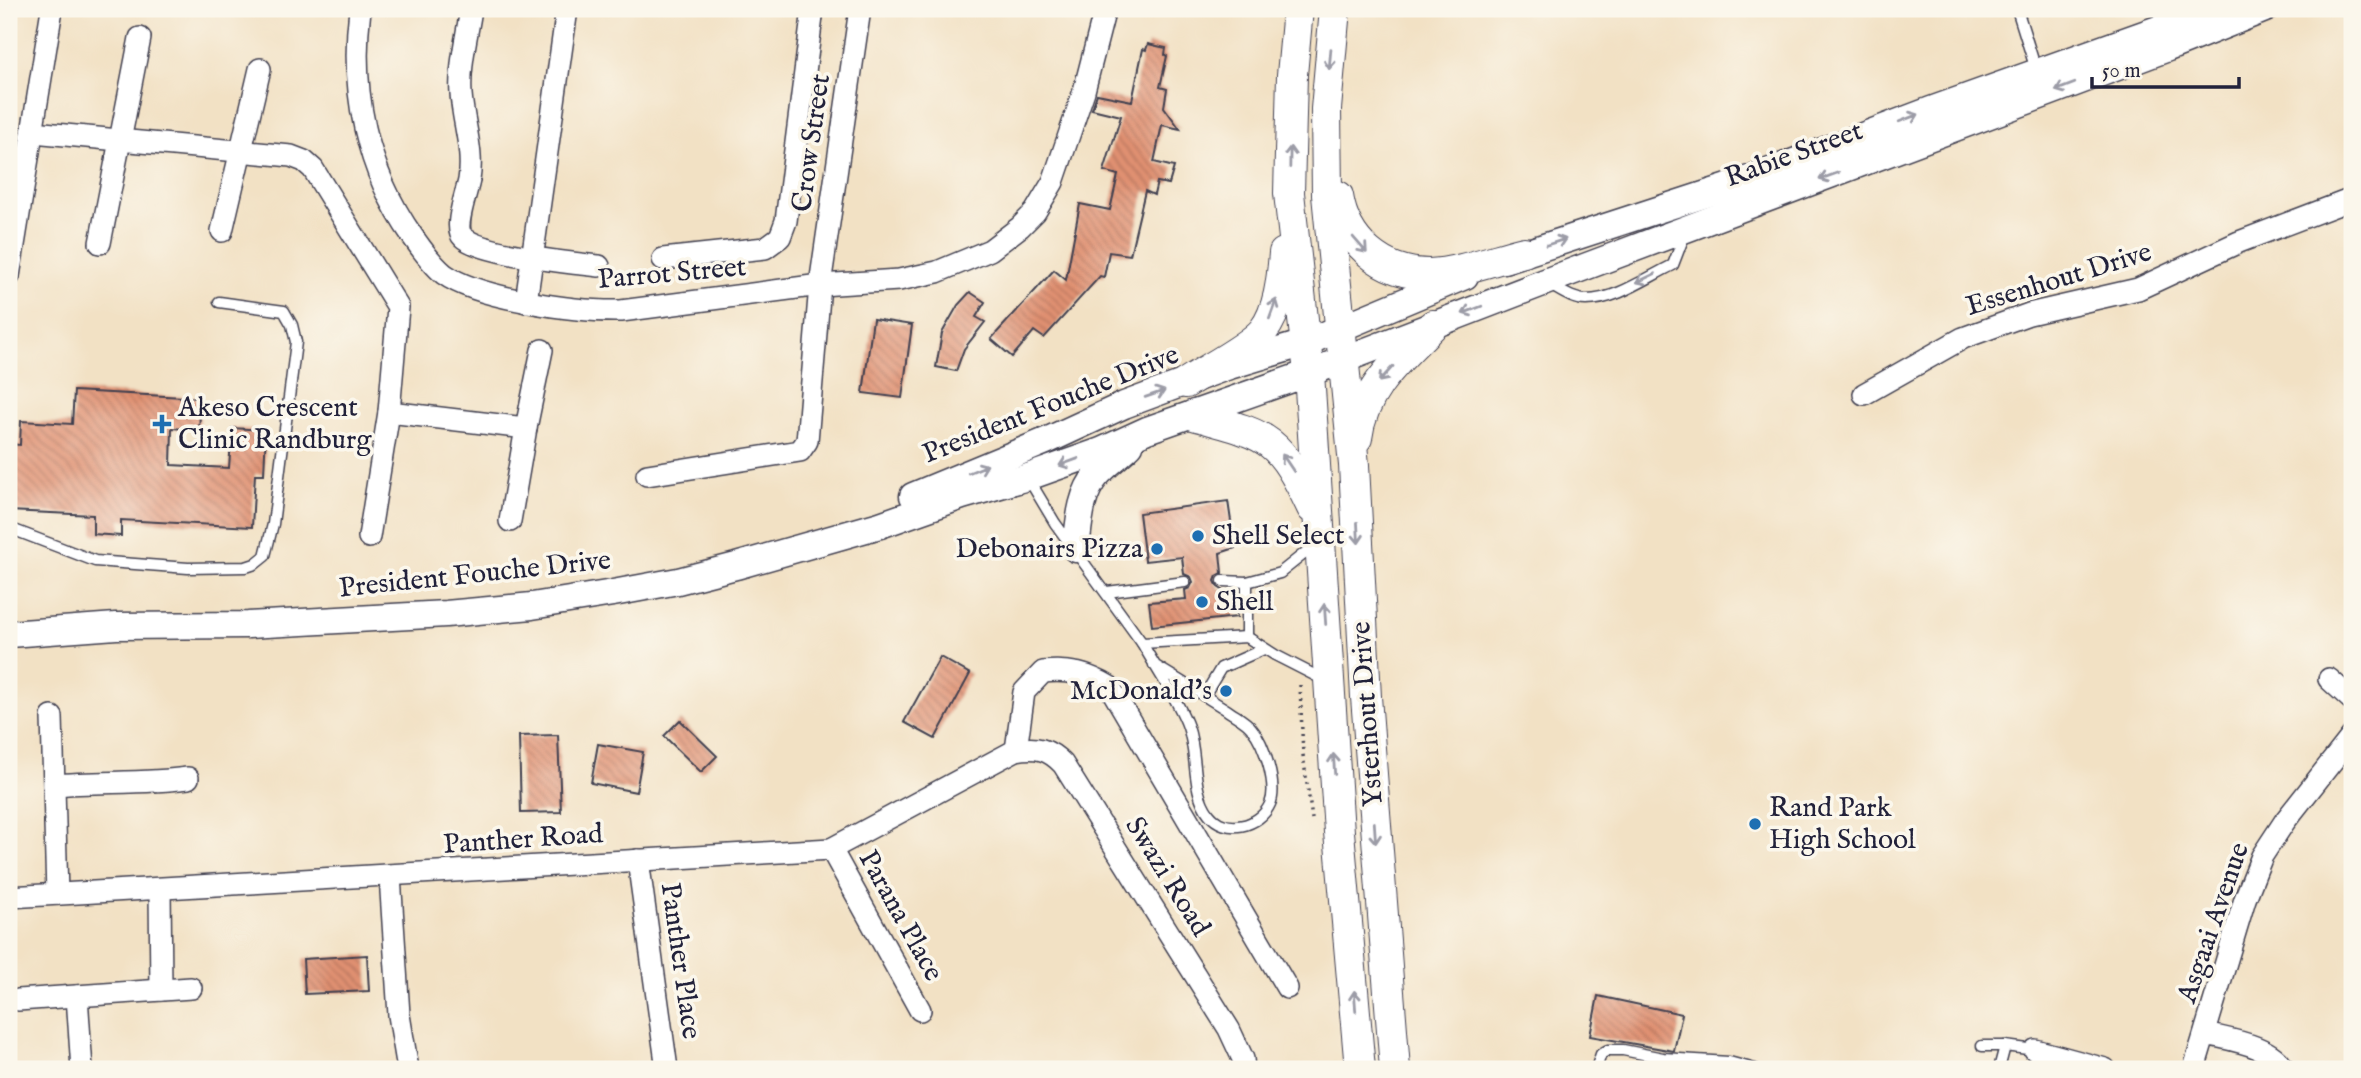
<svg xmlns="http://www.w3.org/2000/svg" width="2361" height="1078" viewBox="0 0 2361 1078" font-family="'IM FELL English',serif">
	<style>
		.building { fill: url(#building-back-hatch) }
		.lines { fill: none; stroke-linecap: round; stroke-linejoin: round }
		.service-casing { stroke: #413f50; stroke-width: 13 }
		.minor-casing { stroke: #413f50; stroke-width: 24 }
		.tertiary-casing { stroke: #413f50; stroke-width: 29 }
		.secondary-casing { stroke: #413f50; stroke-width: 32 }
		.path { stroke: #413f50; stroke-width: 3.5; stroke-dasharray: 2 5; stroke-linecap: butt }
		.service { stroke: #fff; stroke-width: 10 }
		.minor { stroke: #fff; stroke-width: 21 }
		.tertiary { stroke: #fff; stroke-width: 26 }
		.secondary { stroke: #fff; stroke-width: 30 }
		.oneway { stroke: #9c9ca7 }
		.poi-dot { fill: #1f6fb2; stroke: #fbf7ec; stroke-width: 2.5 }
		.labels { text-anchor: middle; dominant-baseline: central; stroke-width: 7; stroke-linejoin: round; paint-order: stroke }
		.street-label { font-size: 28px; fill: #22223b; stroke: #fbf7ec }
		.poi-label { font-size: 28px; fill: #22223b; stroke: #fbf7ec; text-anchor: start }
	</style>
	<defs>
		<pattern id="building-back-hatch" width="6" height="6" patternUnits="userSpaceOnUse" patternTransform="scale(1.75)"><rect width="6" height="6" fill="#e09071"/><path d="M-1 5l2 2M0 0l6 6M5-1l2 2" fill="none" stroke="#b5755e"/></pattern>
	</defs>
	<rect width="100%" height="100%" fill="#fbf7ec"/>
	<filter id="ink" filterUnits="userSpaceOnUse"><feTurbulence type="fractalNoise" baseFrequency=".0143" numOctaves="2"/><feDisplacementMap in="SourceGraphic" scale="14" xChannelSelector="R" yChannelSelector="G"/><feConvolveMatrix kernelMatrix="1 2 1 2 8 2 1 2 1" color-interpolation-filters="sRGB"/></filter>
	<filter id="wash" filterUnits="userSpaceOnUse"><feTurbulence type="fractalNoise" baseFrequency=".00686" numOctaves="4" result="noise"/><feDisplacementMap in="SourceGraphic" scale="28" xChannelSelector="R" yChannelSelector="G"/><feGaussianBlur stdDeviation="1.57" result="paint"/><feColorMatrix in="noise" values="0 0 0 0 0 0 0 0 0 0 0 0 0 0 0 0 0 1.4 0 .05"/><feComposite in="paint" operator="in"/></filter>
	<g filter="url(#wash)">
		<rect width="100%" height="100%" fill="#f2e1c4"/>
		<g id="blocks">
			<g class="building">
				<path d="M1148,44l18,4 -1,7 2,1 -7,31 7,2 -3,18 16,22 -18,-4 -8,37 20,5 -5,17 -12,-2 -3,13 -9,-4 -15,64 -21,-3 -5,25 -4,-1 -56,62 -10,-7 -22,26 -21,-18 63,-69 12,10 14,-76 30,6 8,-35 -14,-4 17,-55 -29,-7 5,-15 35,7 11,-52 3,1z"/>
				<path d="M970,292l15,10 -9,15 9,5 -21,27 -8,22 -20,-4 6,-34 16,-28z"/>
				<path d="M873,319l39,6 -10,73 -39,-5z"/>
				<path d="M74,391l127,7 -2,32 -27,-2 -1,37 58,3 3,-40 34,2 -2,44h-9l-3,53 -131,-7v16l-28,-2v-19l-84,-4v-67l11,1 1,-24 51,3z"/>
				<path d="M1228,501l7,47 -15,5 2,20 -5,3 -2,5 3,6 6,4 11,-1 2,27 -85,9 -3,-24 37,-3 -1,-9 5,-2 3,-6 -2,-5 -7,-3 -2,-17 -37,4 -6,-48z"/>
				<path d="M940,657l30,17 -35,65 -31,-17z"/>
				<path d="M680,720l37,36 -16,16 -37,-36z"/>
				<path d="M558,735l3,77 -40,1 -2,-77z"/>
				<path d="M598,744l45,8 -7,40 -45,-9z"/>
				<path d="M367,955l2,36 -64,3 -2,-35z"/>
				<path d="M1598,996l84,18 -8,37 -84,-15z"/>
			</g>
		</g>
	</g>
	<g filter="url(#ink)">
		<use href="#blocks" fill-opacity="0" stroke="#413f50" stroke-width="2"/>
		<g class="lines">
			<defs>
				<g id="service">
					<path d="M2017,9l20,64"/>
					<path d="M9,157l19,4"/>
					<path d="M1550,285c11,6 23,15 36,15 30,0 60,-22 87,-35l13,-34"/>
					<path d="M1028,478l27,45 87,120 105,-6 28,18 51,26"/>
					<path d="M9,528l86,33 93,7 58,-1 9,-3 10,-8 8,-32 23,-182 -4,-17 -8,-14 -65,-9"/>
					<path d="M1223,581l24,1"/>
					<path d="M1107,592l78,-10"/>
					<path d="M1247,637v-55l33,-9 35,-28"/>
					<path d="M1142,643c14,26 37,58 46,84 10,27 3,64 21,87 16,21 51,13 61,-10 8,-18 -6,-61 -18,-75 -6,-8 -17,-13 -25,-19 -24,-15 -48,-30 -73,-45"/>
					<path d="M1204,696l17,-28 43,-19"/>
					<path d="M1982,1046h23"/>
					<path d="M1596,1069l5,-15 7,-4h15l40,8 66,4 26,7"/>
					<path d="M1999,1069l6,-23 30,4"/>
				</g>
				<g id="minor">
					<path d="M360,9c-10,82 6,161 53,228 9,13 19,27 31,37 35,25 134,38 177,37l199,-26 79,-5 38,-8 53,-22 30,-23 15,-15 18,-30 31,-91 21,-82"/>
					<path d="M471,9c-4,27 -12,57 -10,85 2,29 13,57 8,86 -2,12 -16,48 -6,57 18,17 108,26 136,29"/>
					<path d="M33,132l258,24 13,5 9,8 85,138 -9,105 -20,125"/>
					<path d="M222,231l38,-162"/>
					<path d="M100,243l40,-205"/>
					<path d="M663,259l102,-11 15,-11 6,-16 27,-212"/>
					<path d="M9,276l43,-267"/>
					<path d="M526,302l41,-293"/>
					<path d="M1864,394l99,-56 66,-24 109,-25 101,-47 113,-43"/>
					<path d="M389,412l137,16 16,-78"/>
					<path d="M647,475l153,-24 7,-10 13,-156 40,-276"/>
					<path d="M510,521l16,-93"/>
					<path d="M2329,679l23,21"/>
					<path d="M52,717l5,177"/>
					<path d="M1016,750l8,-58 19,-20c26,-3 45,2 67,15l177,301"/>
					<path d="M54,785c45,-4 90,-1 134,-7"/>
					<path d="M831,849l89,161"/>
					<path d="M638,860l29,209"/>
					<path d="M390,876l9,139 9,54"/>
					<path d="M160,889l1,101"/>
					<path d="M9,897l822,-48 185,-99c20,-4 33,-1 47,14l166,265 14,30 1,10"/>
					<path d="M77,996l5,73"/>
					<path d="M18,1000l173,-12"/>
					<path d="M2206,1034c24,6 65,11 78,35"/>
					<path d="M2035,1050l70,19"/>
					<path d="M2194,1069l51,-170 17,-43 23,-35 67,-85"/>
				</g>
				<g id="tertiary">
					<path d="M1504,260l224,-73 203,-77 283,-101"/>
					<path d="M913,496l133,-55 78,-36 105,-39 76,-23 160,-67"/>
					<path d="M1076,549c3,-25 4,-55 21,-74 10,-11 23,-20 33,-30"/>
					<path d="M9,634l107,-8 132,-1 198,-11 86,-8 81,-13 65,-12 58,-15 144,-41 82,-29 66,-19 73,-26 46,-21 162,-57 257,-99 602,-226 97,-39"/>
				</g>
				<g id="secondary">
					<path d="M1298,9l-6,66 -3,118 20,180 30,459 21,237"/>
					<path d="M1335,9l-9,100 1,86 27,270 12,232 29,372"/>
					<path d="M1338,196c7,46 44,78 91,78 29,-1 66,-15 95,-22"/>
					<path d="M1186,383c19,-13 64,-36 77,-52 16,-20 19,-53 21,-78"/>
					<path d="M1194,415c74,21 84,20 118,93"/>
					<path d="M1357,438c6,-50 43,-79 76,-113"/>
				</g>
			</defs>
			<use href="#service" class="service-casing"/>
			<use href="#minor" class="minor-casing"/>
			<use href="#tertiary" class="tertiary-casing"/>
			<use href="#secondary" class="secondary-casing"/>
			<path class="path" d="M1300,685l3,70 9,64"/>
			<use href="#service" class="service"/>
			<use href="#minor" class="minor"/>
			<use href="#tertiary" class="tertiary"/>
			<use href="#secondary" class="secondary"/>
		</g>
		<defs><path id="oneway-shaft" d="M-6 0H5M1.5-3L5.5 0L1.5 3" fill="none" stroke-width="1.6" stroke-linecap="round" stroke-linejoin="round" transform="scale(1.75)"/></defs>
		<g class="oneway">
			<use href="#oneway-shaft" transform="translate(1330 59) rotate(95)"/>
			<use href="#oneway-shaft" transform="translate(2065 87) rotate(159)"/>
			<use href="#oneway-shaft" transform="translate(1909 118) rotate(-21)"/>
			<use href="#oneway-shaft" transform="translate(1290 157) rotate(-89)"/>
			<use href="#oneway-shaft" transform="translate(1829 176) rotate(160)"/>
			<use href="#oneway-shaft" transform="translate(1556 242) rotate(-18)"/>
			<use href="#oneway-shaft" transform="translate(1360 245) rotate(49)"/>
			<use href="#oneway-shaft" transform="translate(1646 278) rotate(154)"/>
			<use href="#oneway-shaft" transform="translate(1273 309) rotate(-70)"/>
			<use href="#oneway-shaft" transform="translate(1472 310) rotate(159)"/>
			<use href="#oneway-shaft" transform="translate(1386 374) rotate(132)"/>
			<use href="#oneway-shaft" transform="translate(1155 394) rotate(-19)"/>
			<use href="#oneway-shaft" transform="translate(1069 462) rotate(160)"/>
			<use href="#oneway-shaft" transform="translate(1288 463) rotate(-124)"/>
			<use href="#oneway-shaft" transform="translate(978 469) rotate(-22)"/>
			<use href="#oneway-shaft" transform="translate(1358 533) rotate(87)"/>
			<use href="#oneway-shaft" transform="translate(1325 614) rotate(-94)"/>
			<use href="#oneway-shaft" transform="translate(1334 764) rotate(-94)"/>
			<use href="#oneway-shaft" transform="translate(1375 833) rotate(86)"/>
			<use href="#oneway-shaft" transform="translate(1355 1001) rotate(-94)"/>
		</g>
	</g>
	<g class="poi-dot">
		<path d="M158.5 413.5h7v7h7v7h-7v7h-7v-7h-7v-7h7z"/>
		<circle cx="1198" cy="536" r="7"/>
		<circle cx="1157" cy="549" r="7"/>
		<circle cx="1202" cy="602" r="7"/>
		<circle cx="1226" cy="691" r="7"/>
		<circle cx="1755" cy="824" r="7"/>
	</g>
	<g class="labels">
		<g class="street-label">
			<text transform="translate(812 143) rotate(-82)">Crow Street</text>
			<text transform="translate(1794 155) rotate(-20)">Rabie Street</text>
			<text transform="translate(672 274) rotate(-5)">Parrot Street</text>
			<text transform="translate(2059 280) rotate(-17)">Essenhout Drive</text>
			<text transform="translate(1051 405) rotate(-22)">President Fouche Drive</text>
			<text transform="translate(475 575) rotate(-6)">President Fouche Drive</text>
			<text transform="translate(1368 714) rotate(-94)">Ysterhout Drive</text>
			<text transform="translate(523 840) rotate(-4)">Panther Road</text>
			<text transform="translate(1167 877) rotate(58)">Swazi Road</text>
			<text transform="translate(900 916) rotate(61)">Parana Place</text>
			<text transform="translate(2214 923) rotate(-71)">Asgaai Avenue</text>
			<text transform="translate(680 961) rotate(82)">Panther Place</text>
		</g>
		<g class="poi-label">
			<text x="178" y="408">Akeso Crescent<tspan x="178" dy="32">Clinic Randburg</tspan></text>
			<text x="1212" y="536">Shell Select</text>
			<text x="1143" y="549" text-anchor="end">Debonairs Pizza</text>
			<text x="1216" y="602">Shell</text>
			<text x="1212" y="691" text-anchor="end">McDonald's</text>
			<text x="1769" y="808">Rand Park<tspan x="1769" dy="32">High School</tspan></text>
		</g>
	</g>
	<rect width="2361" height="1078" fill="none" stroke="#fbf7ec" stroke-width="35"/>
	<path d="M2092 77v10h147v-10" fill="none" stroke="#22223b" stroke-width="3.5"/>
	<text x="2102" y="77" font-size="21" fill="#22223b" stroke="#fbf7ec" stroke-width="5" paint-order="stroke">50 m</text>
</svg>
